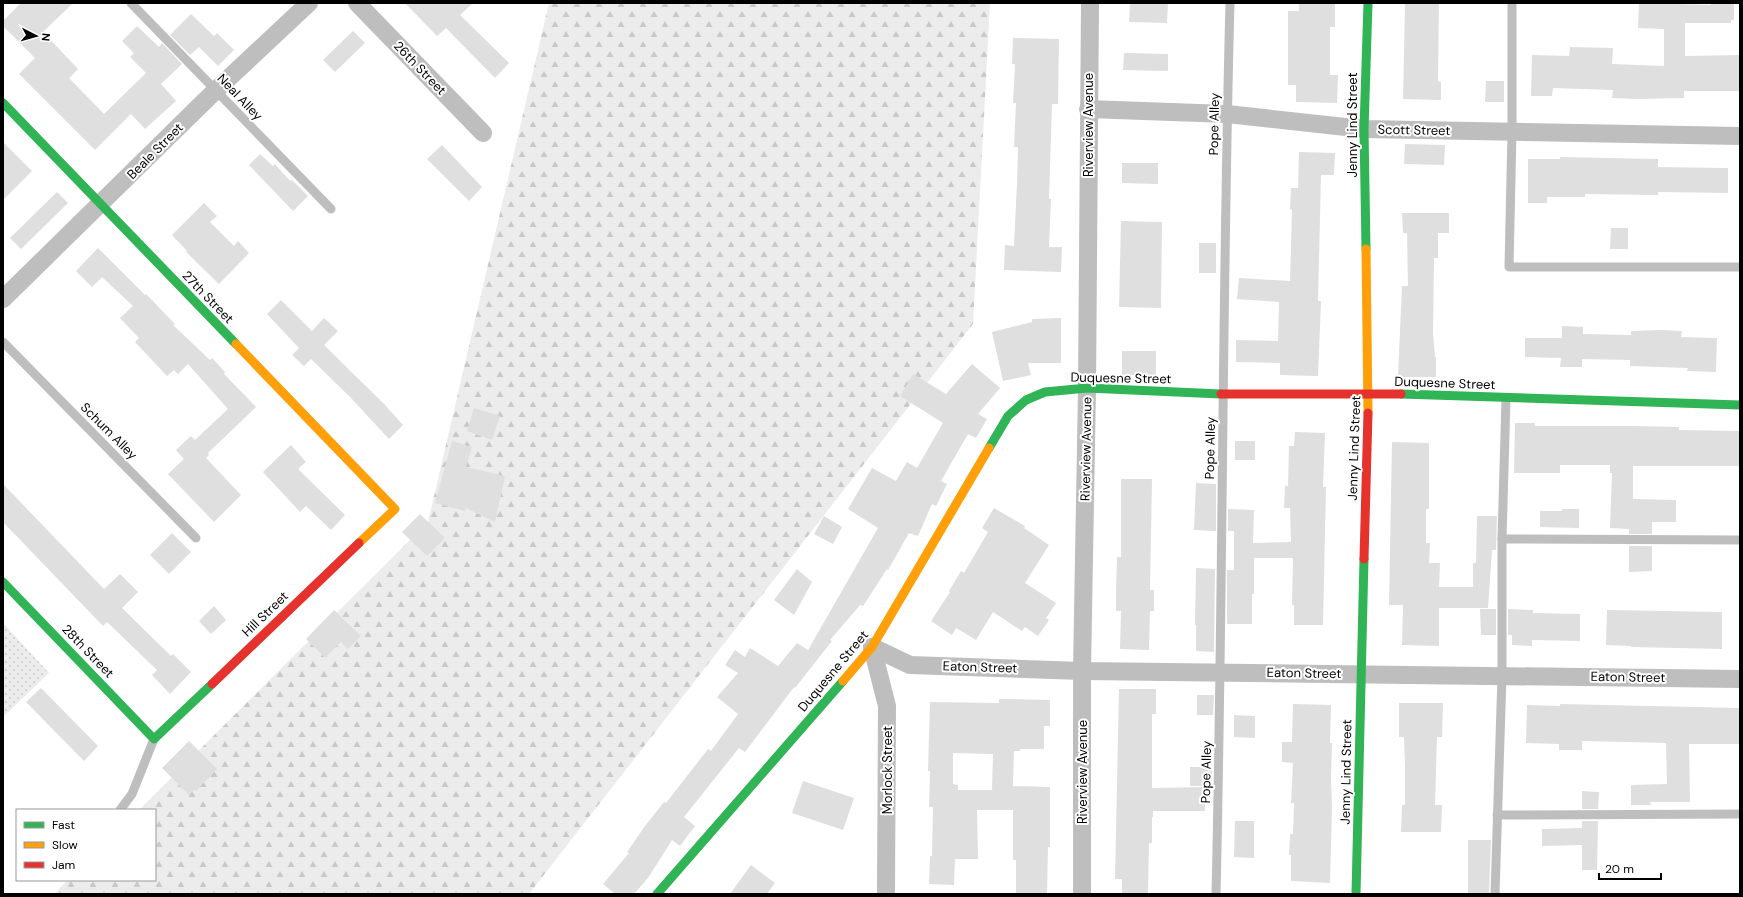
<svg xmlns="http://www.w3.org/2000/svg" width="1743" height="897" viewBox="0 0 1743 897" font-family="'DM Sans',sans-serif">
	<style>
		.green { fill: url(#green-dots) }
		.forest { fill: url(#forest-firs) }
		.building { fill: #dfdfdf; fill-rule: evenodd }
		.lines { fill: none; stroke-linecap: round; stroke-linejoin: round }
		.lane { stroke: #bebebe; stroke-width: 9 }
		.street { stroke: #bebebe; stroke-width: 18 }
		.fast { stroke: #30b455; stroke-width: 9 }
		.slow { stroke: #ff9f0a; stroke-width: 9 }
		.jam { stroke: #e5322d; stroke-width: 9 }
		.labels { text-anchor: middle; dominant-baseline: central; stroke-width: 4; stroke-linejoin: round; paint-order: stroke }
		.street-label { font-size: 13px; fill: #000; stroke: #fff }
	</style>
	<defs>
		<pattern id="green-dots" width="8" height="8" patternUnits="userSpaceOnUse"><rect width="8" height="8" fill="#ececec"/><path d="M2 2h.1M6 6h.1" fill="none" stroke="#c9c9c9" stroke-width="1.8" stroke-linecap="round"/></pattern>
		<pattern id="forest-firs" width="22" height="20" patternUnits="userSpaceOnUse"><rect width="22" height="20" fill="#ececec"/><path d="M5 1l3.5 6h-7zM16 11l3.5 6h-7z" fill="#c9c9c9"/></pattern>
	</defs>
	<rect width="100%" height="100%" fill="#fff"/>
	<path class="green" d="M3,623l46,50 -46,44z"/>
	<path class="forest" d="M549,3h441l-17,321 -444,570h-475l14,-14h87v-70h-16l289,-288z"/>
	<g class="building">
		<path d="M21,3h52l-30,29 35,37 -9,9 35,36 42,-41 -16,-16 4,-4 -12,-12 15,-15 22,21 3,-4 20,21 -21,20 15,17 -31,28 -14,-15 -36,36 -76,-76 16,-16 -32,-32v-5z"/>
		<path d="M405,3h68l-13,12 49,48 -14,15 -49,-50 -9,8z"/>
		<path d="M1130,3h38l-1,20 -38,-1z"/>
		<path d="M1299,3h36v24h-5v48h8l-1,28 -41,-1v-17h-8v-74h11z"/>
		<path d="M1405,3h34l-1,78 3,1v18l-38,-1z"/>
		<path d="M1639,3l72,2v-2h23v17h-3v3h-46v33l55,-1v36h-56v7l-48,1 -24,-1 1,-8 -60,-2 -1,8h-21l1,-41 37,1 1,-9 43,1 -1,16 52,2v-37l-26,-1z"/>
		<path d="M191,14l23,22 3,-3 17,17 -16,16 -19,-19 -9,8 -20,-20z"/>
		<path d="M353,31l12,12 -30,29 -12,-12z"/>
		<path d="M1013,38l46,1 -1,65h-6l-3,95h2l-2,48h13l-1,25 -57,-2 1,-25 9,1 3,-63 1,-36h-4l2,-44h-3l2,-39h-3z"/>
		<path d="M1124,53l44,1v17l-45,-1z"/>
		<path d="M1486,81h18v21h-19z"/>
		<path d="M3,142l29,29 -29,29z"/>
		<path d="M1405,144l40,1 -1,20 -40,-1z"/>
		<path d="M442,145l40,42 -13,14 -42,-42z"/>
		<path d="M1299,152l36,1 -1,22h-13l-3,126h3l-3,75 -38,-1v-12l-44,-1v-22l42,1 1,-39 -42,-3 2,-21 51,3 2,-71 -2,-1 1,-21h7z"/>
		<path d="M260,154l13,12 2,-2 15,17 2,-1 16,16 -15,15 -44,-46z"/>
		<path d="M1560,157l98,2v8l70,1v25l-70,-1v3l-73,-1v3h-38v6h-19v-44h32z"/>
		<path d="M1122,163h36v21l-36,-1z"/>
		<path d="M57,192l11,11 -47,46 -11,-11z"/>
		<path d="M204,203l13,13 -7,6 24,24 4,-5 11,12 -30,31 -33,-32 1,-1 -15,-16z"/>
		<path d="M1402,213h47v20h-11v25h-4l-1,75 2,24h1v20h-38l4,-91h6l-1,-53h-4z"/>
		<path d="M1121,221l41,1 -1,86 -42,-1z"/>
		<path d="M1611,228h17v21h-18z"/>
		<rect x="1199" y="243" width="17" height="30"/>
		<path d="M98,248l47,47 1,-1 29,30 -2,1 37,35 2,-2 13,14 -1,2 32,33 -48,46 1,2 -3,3 35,37 -27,27 -46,-48 16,-15 -8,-9 15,-14 4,4 33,-31 -40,-45 -10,10 -4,-4 -7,6 -32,-34 4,-4 -19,-20 13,-12 -31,-29 -10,10 -16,-16z"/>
		<path d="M281,300l31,31 12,-13 14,13 -14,14 60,59 19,21 -14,14 -38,-41 -40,-39 -7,7 -12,-11 7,-7 -32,-34z"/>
		<path d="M1061,318v45h-33l3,12 -28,6 -11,-49 40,-10v-3z"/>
		<path d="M1562,326l21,1v7l48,1v-4l29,-1 22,1 -1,6 36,1 -1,34 -29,-1 1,-3 -58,-2v-6l-48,-1v8h-22l1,-9 -36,-1v-19h37z"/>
		<rect x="1122" y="351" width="34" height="24"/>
		<path d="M972,364l28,24 -22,26 9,5 -11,19 -8,-4 -27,47 6,3 -11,22 -4,-2 -14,32 -9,-3 -21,37 -1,-1 -24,37 -3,-1 -30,35 2,1 -37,47 -1,-1 -49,65 -6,-4 -55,69 11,9 -15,20 -8,-6 -24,38 -14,16h-19l-12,-10 26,-31 -2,-1 18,-26 19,-24 2,1 42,-54 3,2 27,-37 -21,-17 21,-24 -13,-8 10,-15 10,7 5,-9 28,18 19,-23 11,7 70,-122 -30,-19 24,-41 24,13 11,-19 10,6 26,-45 -43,-27 13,-22 33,20z"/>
		<path d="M474,408l26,8 -8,24 -25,-9z"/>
		<path d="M1515,423h20v3h98l46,1v3l61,1v35h-107v33l43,1v22h-24v12h-23v-5l-19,-1 2,-55h-2v-8h-50v8h-46z"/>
		<path d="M1295,432l30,1 -2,54h3l-3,138h-29v-20h-2l1,-47h-39v36h-2v30h-25v-54h7v-39h-6v-22l26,1 -1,33 38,-1 -1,-34h-6l1,-22h3l1,-40h5z"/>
		<path d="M452,441l20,6 -6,20 39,9 -10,46 -29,-14 -1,3 -30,-8z"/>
		<rect x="1235" y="441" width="20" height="19"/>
		<path d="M1392,442l37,1v66h-3v34h4l-1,20h11l-1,24h34v-24h3l1,-47h20l-1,34h-4l-4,58h-49v38l-37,-1 1,-40h-14z"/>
		<path d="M291,445l15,17 -8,7 47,46 -14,15 -25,-24 -6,6 -37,-40z"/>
		<path d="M1121,479h31l-2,111h4v21h-4l-1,39 -29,-1 1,-38h-5v-21l1,-33h4z"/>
		<path d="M1196,483l20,1v47l-22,-1z"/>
		<path d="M3,484l101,105 16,-15 18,18 -16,16 49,48 2,-2 18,18 -21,22 -18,-19 5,-5 -50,-48 -4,4 -100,-104z"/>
		<path d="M994,508l31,18 -1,2 25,17 -24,38 31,20 -10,15 3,2 -11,16 -13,-9 -3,4 -29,-19 -17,28 -20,-12 -4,7 -21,-14 19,-29 -1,-1 12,-20 3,2 24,-41 -6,-4z"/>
		<path d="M1562,509h17v19l-39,-1v-16h22z"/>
		<path d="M420,514l25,24 -18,18 -25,-24z"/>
		<path d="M824,516l18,11 -9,17 -19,-10z"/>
		<path d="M172,533l19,19 -22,22 -19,-19z"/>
		<path d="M1629,546h23v25l-23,1z"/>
		<path d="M1196,568l19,1 -1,83 -18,-1v-26h-1z"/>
		<path d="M797,569l15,13 -18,33 -20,-15z"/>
		<path d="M214,606l12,14 -15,14 -12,-13z"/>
		<path d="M1480,609h16v26h-15z"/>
		<path d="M1508,609l25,1v3l47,1v27l-48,-1v6l-20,-1v-10h-4z"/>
		<path d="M334,610l27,26 -13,13 -7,-7 -16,16 -19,-19z"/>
		<path d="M1607,610l115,2v37l-91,-2v-1l-25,-1z"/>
		<path d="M41,688l57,58 -14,15 -58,-59z"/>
		<path d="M1119,689h37v25h-4v74l53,-1v24h-52v6h-1v26h-3l-1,51h-26v-15h-7z"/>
		<path d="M1197,695h17l-1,20h-16z"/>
		<path d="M999,699l51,1v26h-6v23h-24v2h-6l-1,35 37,1v60h-2l-1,47h-31v-34h-3v-50h-36l1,49h-23l-1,26 -25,-1 1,-28h2l1,-49h-4l1,-36h-2l2,-69 69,1zM953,753l40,1 -1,36h-34v-5l-5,-1z"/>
		<path d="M1399,703h44l-1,34h-5l-2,68h7l-1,27h-40l1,-27h3v-39l-1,-29h-5z"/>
		<path d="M1293,704l38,1 -1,38h2l-1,36 1,29 -2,75 -39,-2v-26h-2l1,-21h3l1,-31h-3l2,-40 -11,-1v-20h10z"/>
		<path d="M1560,704l180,4v36h-51l1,58h-40l1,3h-20v-20l36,-1 -1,-41 -84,-2v9h-23v-6l-33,-1 1,-38 33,1z"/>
		<path d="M1234,715l21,1v22l-21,-1z"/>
		<path d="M189,741l28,28 -21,22 -2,-1 -5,5 -27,-27z"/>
		<rect x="1190" y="767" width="22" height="19"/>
		<path d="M803,781l51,17 -11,32 -51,-17z"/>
		<path d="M1582,791l17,1 -1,17h-16z"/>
		<path d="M1235,821h19v37l-20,-1z"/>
		<path d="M1582,821h16l-1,49h-15v-25l-40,1v-17l40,-1z"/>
		<path d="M1468,840h23l-2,54h-21z"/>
		<path d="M751,865l24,18 -8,11h-37z"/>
	</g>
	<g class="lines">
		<g class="lane">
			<path d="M131,3l200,206"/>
			<path d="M1512,3v129l-3,135h231"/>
			<path d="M3,342l193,196"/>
			<path d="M1502,539l238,1"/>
			<path d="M120,810l12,-16 22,-55"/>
			<path d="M1497,815l243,-1"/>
			<path d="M1216,894c7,-297 6,-594 14,-891"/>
			<path d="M1495,894l7,-218v-137l4,-141"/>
		</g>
		<g class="street">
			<path d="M357,3l126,130"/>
			<path d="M1088,109l139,5 137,15 376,7"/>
			<path d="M3,299l213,-209 93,-87"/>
			<path d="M872,647l38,18 172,6 658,8"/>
			<path d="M872,647l15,59 -1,188"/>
			<path d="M1082,894v-223l5,-283 3,-385"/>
		</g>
		<g class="fast">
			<path d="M3,103l233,241"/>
			<path d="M1366,249l-2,-120 4,-126"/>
			<path d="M1401,394l339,11"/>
			<path d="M989,448l19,-32 18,-16 19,-8 42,-4 134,6"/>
			<path d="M3,582l151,157 58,-55"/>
			<path d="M657,894l186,-213"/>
			<path d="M1356,894l8,-335"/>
		</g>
		<g class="slow">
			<path d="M1366,249l2,164"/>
			<path d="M236,344l159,165 -36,34"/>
			<path d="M843,681l29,-34 117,-199"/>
		</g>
		<g class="jam">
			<path d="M1221,394h180"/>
			<path d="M1364,559l4,-146"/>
			<path d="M212,684l147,-141"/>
		</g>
	</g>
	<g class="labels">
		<g class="street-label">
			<text transform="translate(420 68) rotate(46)">26th Street</text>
			<text transform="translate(240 97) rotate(46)">Neal Alley</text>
			<text transform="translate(1214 124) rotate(-89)">Pope Alley</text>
			<text transform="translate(1088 125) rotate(-90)">Riverview Avenue</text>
			<text transform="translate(1352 125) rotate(-90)">Jenny Lind Street</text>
			<text transform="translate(1414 130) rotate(1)">Scott Street</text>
			<text transform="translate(155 151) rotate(-45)">Beale Street</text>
			<text transform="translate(208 297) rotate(46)">27th Street</text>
			<text transform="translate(1121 378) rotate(1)">Duquesne Street</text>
			<text transform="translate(1445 383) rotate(2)">Duquesne Street</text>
			<text transform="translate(109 431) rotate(45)">Schum Alley</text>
			<text transform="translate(1210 448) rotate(-89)">Pope Alley</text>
			<text transform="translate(1354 448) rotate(-88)">Jenny Lind Street</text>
			<text transform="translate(1086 449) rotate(-89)">Riverview Avenue</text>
			<text transform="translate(265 614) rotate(-44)">Hill Street</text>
			<text transform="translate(88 651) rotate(46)">28th Street</text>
			<text transform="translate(980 667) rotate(2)">Eaton Street</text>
			<text transform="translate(833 671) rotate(-50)">Duquesne Street</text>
			<text transform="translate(1304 673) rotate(1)">Eaton Street</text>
			<text transform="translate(1628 677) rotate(1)">Eaton Street</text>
			<text transform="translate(887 770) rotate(-90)">Morlock Street</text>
			<text transform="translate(1082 772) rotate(-90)">Riverview Avenue</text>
			<text transform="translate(1206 772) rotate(-89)">Pope Alley</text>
			<text transform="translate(1346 772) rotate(-89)">Jenny Lind Street</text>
		</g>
	</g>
	<rect width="1743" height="897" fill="none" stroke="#000000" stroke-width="8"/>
	<rect x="16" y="809" width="140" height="72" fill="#ffffff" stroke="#999999"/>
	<rect x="24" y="822" width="20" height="6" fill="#30b455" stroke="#999999"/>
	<text x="52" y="829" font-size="12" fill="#000000">Fast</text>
	<rect x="24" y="842" width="20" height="6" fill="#ff9f0a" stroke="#999999"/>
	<text x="52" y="849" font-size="12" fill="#000000">Slow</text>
	<rect x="24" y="862" width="20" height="6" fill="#e5322d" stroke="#999999"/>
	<text x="52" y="869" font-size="12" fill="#000000">Jam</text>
	<g transform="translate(36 36) rotate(96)" stroke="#ffffff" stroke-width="3" paint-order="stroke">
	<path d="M0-3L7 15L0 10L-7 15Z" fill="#000000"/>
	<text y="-6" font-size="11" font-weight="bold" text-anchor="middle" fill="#000000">N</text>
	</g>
	<path d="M1599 873v6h62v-6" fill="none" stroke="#000000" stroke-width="2"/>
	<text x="1605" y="873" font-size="12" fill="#000000" stroke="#ffffff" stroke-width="3" paint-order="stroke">20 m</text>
</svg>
